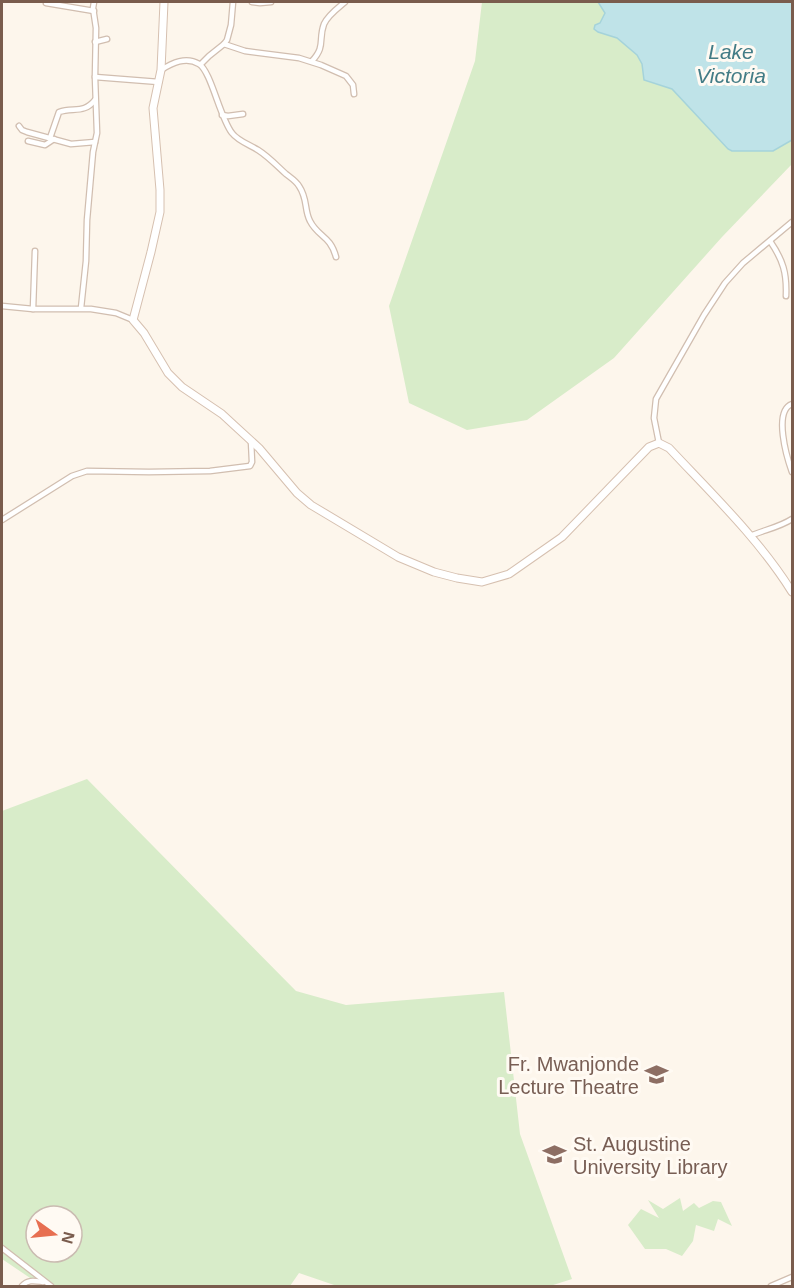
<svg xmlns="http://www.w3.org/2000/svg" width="794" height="1288" viewBox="0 0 794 1288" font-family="Helvetica,sans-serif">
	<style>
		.green { fill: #d8ecc9; fill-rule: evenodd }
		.water { fill: #bfe3e8; stroke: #a5d3da; stroke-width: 1.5 }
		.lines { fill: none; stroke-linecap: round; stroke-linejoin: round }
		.minor-casing { stroke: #d1beb0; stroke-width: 7 }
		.secondary-casing { stroke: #d6c0b0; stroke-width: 9 }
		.minor { stroke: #fff; stroke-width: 4.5 }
		.secondary { stroke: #fff; stroke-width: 7 }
		.labels { text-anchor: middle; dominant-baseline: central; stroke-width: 6; stroke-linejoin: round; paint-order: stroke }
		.education-label { font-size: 20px; fill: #785e54; stroke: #fffaf3; text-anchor: end }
		.water-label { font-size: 21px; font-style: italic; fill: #437c86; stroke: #fffaf3 }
	</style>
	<rect width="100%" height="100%" fill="#fdf6ec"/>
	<g class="green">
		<path d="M482,2h116l7,11 -5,10 -2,9 19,6 20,17 5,9 3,16 27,9 56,60c13,5 52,-3 64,-9v24l-70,73 -108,121 -87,62 -60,10 -58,-27 -20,-97 86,-245z"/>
		<path d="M87,779l209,212 50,14 158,-13 16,142 52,145 -22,7h-213l-38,-13 -9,13h-248l-40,-27v-448zM36,1216h36v36h-36z"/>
		<path d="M680,1198l3,13 11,-8 5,5 14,-7 8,1 11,24 -14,-7 -4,12 -18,-6 -3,16 -11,15 -16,-7h-21l-17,-24 13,-16 18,9 -11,-18 15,9z"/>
	</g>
	<path class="water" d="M598,2h194v138l-19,11h-41l-4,-2 -56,-60 -28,-9 -2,-16 -5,-9 -20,-17 -19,-6 -4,-3 1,-4 5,-2 5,-10z"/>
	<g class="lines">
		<defs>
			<g id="minor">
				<path d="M252,2l8,1 11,-1"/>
				<path d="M46,3l48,8"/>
				<path d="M95,42l12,-3"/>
				<path d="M224,44l21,7 54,7 22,7 25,11 7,9 1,9"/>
				<path d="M312,61c14,-15 6,-21 12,-37 4,-9 14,-16 21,-22"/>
				<path d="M201,64l8,-8 15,-12 3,-4 4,-15 2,-23"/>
				<path d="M161,70c11,-7 25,-14 38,-6 12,7 21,54 33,69 6,8 18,12 26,17 11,7 19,16 28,24 5,4 10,7 13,12 9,13 5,24 11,35 8,16 20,14 26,36"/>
				<path d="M95,77l64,5"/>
				<path d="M222,115l6,1 15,-2"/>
				<path d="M19,126l3,4 5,2 44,12 24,-2"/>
				<path d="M50,138l9,-26c14,-5 25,2 36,-12"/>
				<path d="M28,141l17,4 9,-6"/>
				<path d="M770,241c13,19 17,32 16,55"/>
				<path d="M2,306l31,3h58l25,4 17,7"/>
				<path d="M81,308l5,-47 1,-41 6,-68 4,-19 -2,-56 1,-49 -3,-20 1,-6"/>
				<path d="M33,309l2,-58"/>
				<path d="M792,404c-19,7 -5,54 0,68"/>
				<path d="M659,443l-5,-25 2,-19 48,-84 21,-32 18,-20 49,-41"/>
				<path d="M2,520l70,-44 15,-5 62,1 61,-1 40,-5 2,-4 -1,-21"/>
				<path d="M750,536c14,-6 30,-9 42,-17"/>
				<path d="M2,1248l49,38"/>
				<path d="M22,1286c6,-7 13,-5 21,-4"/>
				<path d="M771,1286l21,-9"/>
			</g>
			<path id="secondary" d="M164,2l-3,68 -8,38 7,82v22l-9,40 -18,68 11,13 24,40 14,14 40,27 13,12 24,22 38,45 14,12 87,52 36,15 23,6 25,4 27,-8 53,-37 87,-90 10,-4 10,5c43,46 90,91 123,144"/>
		</defs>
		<use href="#minor" class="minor-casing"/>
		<use href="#secondary" class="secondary-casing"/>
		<use href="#minor" class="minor"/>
		<use href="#secondary" class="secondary"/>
	</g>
	<defs>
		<symbol id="school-bare" viewBox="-9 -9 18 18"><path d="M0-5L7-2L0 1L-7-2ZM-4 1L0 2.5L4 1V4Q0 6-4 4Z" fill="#8d6e63" stroke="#fffaf3" stroke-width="2.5" paint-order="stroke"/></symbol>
	</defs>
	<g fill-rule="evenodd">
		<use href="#school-bare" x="640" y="1058" width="33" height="33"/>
		<use href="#school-bare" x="538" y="1138" width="33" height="33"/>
	</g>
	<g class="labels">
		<g class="education-label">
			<text x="639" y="1064">Fr. Mwanjonde<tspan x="639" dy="23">Lecture Theatre</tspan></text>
			<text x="573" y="1144" text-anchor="start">St. Augustine<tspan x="573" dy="23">University Library</tspan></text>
		</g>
		<g class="water-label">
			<text x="731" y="51">Lake<tspan x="731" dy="24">Victoria</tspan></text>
		</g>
	</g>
	<rect width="794" height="1288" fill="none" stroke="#7a5c4d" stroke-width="6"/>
	<g transform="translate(54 1234) rotate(105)"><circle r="28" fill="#fffaf3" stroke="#cabbb1" stroke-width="1.5"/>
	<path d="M0-4.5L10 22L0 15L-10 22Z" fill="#e76f51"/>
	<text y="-9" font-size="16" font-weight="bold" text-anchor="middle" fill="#7a5c4d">N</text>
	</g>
</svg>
